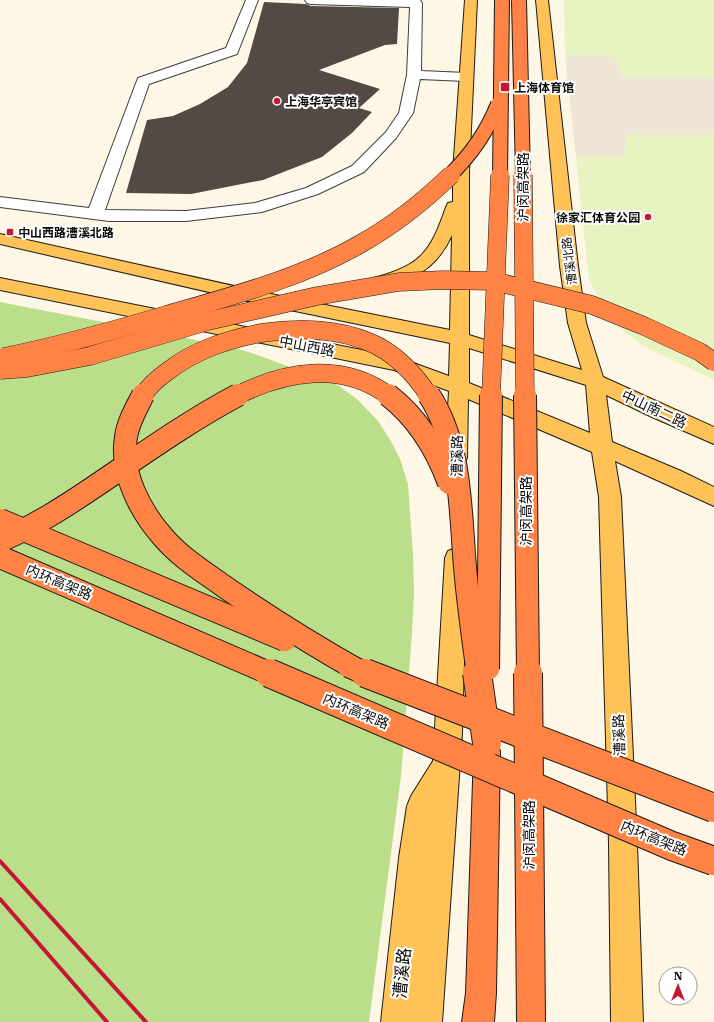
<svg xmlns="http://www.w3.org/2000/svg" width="714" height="1022" viewBox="0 0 714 1022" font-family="'IBM Plex Serif','Noto Sans SC',serif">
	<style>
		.forest { fill: #bbde8b }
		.pitch { fill: #e7f3c0 }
		.plaza { fill: #eee5d6 }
		.building { fill: #534945 }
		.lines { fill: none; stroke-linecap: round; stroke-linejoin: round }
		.minor-casing { stroke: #3d3d3d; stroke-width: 2 }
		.major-casing { stroke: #1b1b1b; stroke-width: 2 }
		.highway-casing { stroke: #1b1b1b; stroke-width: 2 }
		.minor { fill: #fff; fill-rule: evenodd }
		.major { fill: #ffc256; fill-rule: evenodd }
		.highway { fill: #ff8344; fill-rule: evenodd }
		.rail { stroke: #c41734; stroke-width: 4 }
		.highway-bridge-far3-casing { stroke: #1b1b1b; stroke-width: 16; stroke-linecap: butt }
		.highway-bridge-far2-casing { stroke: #1b1b1b; stroke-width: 19; stroke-linecap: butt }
		.highway-bridge-far1-casing { stroke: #1b1b1b; stroke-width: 24; stroke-linecap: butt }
		.highway-bridge-casing { stroke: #1b1b1b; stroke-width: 30; stroke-linecap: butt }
		.highway-bridge-far3 { stroke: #ff8344; stroke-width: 14 }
		.highway-bridge-far2 { stroke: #ff8344; stroke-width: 18 }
		.highway-bridge-far1 { stroke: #ff8344; stroke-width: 22 }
		.highway-bridge { stroke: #ff8344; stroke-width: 28 }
		.poi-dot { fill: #c41734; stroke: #fff; stroke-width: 1.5 }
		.labels { text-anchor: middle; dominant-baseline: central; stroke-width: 4; stroke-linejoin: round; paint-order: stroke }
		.far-poi-label { font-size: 12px; font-weight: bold; fill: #0a0a0a; stroke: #fff; text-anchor: start }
		.far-street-label { font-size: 12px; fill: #0a0a0a; stroke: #fff }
		.street-label { font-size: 14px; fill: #0a0a0a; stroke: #fff }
		.near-street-label { font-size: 17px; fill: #0a0a0a; stroke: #fff }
	</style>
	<rect width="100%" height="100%" fill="#fff7e6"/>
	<path class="forest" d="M0,302l232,45 23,7 83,31 20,15 20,21 14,22 8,16 8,25 5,71 1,39 -2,39 -11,143 -32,246h-369z"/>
	<path class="pitch" d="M564,0h150v380l-71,-34 -32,-25 -22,-41 -24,-225z"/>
	<path class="plaza" d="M565,55l48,1 10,21 91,1v57h-88l-2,22 -48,-2z"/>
	<path class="building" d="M264,2l42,2 5,2 88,2 -2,36 -12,1 -66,25 61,19 -21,19 13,4 -20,21 -30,24 -59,23 -72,14 -65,-1 21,-73 26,-4 27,-12 28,-17 19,-24z"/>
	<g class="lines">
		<defs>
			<path id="minor" d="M246,0h12l-21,54 -88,30 -44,126 81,1 69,-8 51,-15 46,-22 34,-34 13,-19 8,-38 3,-68 -99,-3 -4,-1 -2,-3h115l2,3 -1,68 45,2 5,1 2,3 -2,3 -5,1 -46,-2 -7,34 -17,25 -32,34 -46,22 -56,18 -76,9h-77l-109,-14v-10l89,11 49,-130 88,-30z"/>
			<g id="major">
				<path d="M465,0h12l-8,172v163l113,35 -14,-47 -8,-57 -24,-266h12l30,266 8,57 17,54 111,50v17l-62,-27 -46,-22 6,47 69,29 33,16v19l-99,-45 6,36 16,347 6,178h-32l-2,-178 -10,-347 -7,-45 -124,-53 -1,59 -4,6 -7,2 -7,-2 -4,-6 4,-67 -55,-21 -394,-80v-12l397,79 52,19 1,-33 -189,-39 -261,-60v-10l261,58 189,38 2,-95c-12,26 -29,41 -57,49 -8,2 -14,4 -21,2l-3,-4 3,-4c47,-13 56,-25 72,-71l2,-4 5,-1v-30zM469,348l117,37 4,48 -121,-50z"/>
				<path d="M456,548l8,3 3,7 -5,175 -20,289h-61l18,-164 8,-52 4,-10 22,-35 12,-203 3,-7z"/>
			</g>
			<path id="highway" d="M487,738l9,4 4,9 -4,242 -2,29h-32l4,-29 8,-242 4,-9z"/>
		</defs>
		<use href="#minor" class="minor-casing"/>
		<use href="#major" class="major-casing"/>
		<use href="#highway" class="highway-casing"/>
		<use href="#minor" class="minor"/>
		<use href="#major" class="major"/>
		<use href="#highway" class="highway"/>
		<g class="rail">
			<path d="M0,861l146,161"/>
			<path d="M0,899l107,123"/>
		</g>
		<defs>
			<g id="highway-bridge-far3">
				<path d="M519,0l4,176"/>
				<path d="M449,176c22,-21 38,-44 49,-72"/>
				<path d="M500,176l2,-176"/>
			</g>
			<g id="highway-bridge-far2">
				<path d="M523,175l2,221"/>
				<path d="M4,357c54,-11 108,-26 162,-42 66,-19 136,-37 196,-72 32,-18 62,-42 89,-68"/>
				<path d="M0,370l27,-2 63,-12 118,-35 109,-25 82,-14 44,-2 50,1 99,24 52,21 56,26 14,10"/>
				<path d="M143,396c6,-11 15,-18 25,-25 50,-39 142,-54 201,-29 25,10 46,32 60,54"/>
				<path d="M236,396c49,-25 106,-35 153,0"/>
				<path d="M491,396l9,-221"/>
			</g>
			<g id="highway-bridge-far1">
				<path d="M143,395c-7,14 -15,27 -17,42 -6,36 14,74 37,100 16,19 38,33 59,48 45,31 91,60 139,87"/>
				<path d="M388,395c30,23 48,53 61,88"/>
				<path d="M429,395c33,51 31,114 36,172 3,36 8,71 13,107"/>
				<path d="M525,395l3,279"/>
				<path d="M0,520l285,120"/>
				<path d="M0,541c35,-15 66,-35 97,-56 46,-31 92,-64 141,-90"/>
				<path d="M0,557l271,117"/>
				<path d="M348,666l20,8"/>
				<path d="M488,669l3,-274"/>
			</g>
			<g id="highway-bridge">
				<path d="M269,673l403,173 42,15"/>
				<path d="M365,673l349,135"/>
				<path d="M477,673l10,70"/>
				<path d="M528,673l3,349"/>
			</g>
		</defs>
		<use href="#highway-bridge-far3" class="highway-bridge-far3-casing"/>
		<use href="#highway-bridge-far2" class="highway-bridge-far2-casing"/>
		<use href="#highway-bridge-far1" class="highway-bridge-far1-casing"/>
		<use href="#highway-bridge" class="highway-bridge-casing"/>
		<use href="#highway-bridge-far3" class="highway-bridge-far3"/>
		<use href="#highway-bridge-far2" class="highway-bridge-far2"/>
		<use href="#highway-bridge-far1" class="highway-bridge-far1"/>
		<use href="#highway-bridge" class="highway-bridge"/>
	</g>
	<g class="poi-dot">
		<rect x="500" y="82" width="10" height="10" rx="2"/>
		<circle cx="277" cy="101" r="4"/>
		<circle cx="648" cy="217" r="4"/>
		<rect x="6" y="228" width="8" height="8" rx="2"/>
	</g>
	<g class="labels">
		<g class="far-poi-label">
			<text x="514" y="87">上海体育馆</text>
			<text x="285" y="101">上海华亭宾馆</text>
			<text x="640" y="217" text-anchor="end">徐家汇体育公园</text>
			<text x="18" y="232">中山西路漕溪北路</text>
		</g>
		<g class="far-street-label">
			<text transform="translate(569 261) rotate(-97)">漕溪北路</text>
		</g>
		<g class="street-label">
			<text transform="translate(523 187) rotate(-90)">沪闵高架路</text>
			<text transform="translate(307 346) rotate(11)">中山西路</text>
			<text transform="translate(654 409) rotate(25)">中山南二路</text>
			<text transform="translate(457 456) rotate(-89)">漕溪路</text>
			<text transform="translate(526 511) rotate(-90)">沪闵高架路</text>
			<text transform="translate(59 582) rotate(23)">内环高架路</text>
			<text transform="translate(356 711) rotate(23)">内环高架路</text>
			<text transform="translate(619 735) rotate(-92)">漕溪路</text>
			<text transform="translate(529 835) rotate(-90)">沪闵高架路</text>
			<text transform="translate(654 838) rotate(22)">内环高架路</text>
		</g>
		<g class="near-street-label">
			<text transform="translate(402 973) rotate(-84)">漕溪路</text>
		</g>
	</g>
	<g transform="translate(678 986)"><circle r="19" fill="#ffffff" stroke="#9d9d9d"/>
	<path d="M0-3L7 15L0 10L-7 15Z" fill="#c41734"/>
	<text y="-6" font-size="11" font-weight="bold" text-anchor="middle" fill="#0a0a0a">N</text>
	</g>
</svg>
